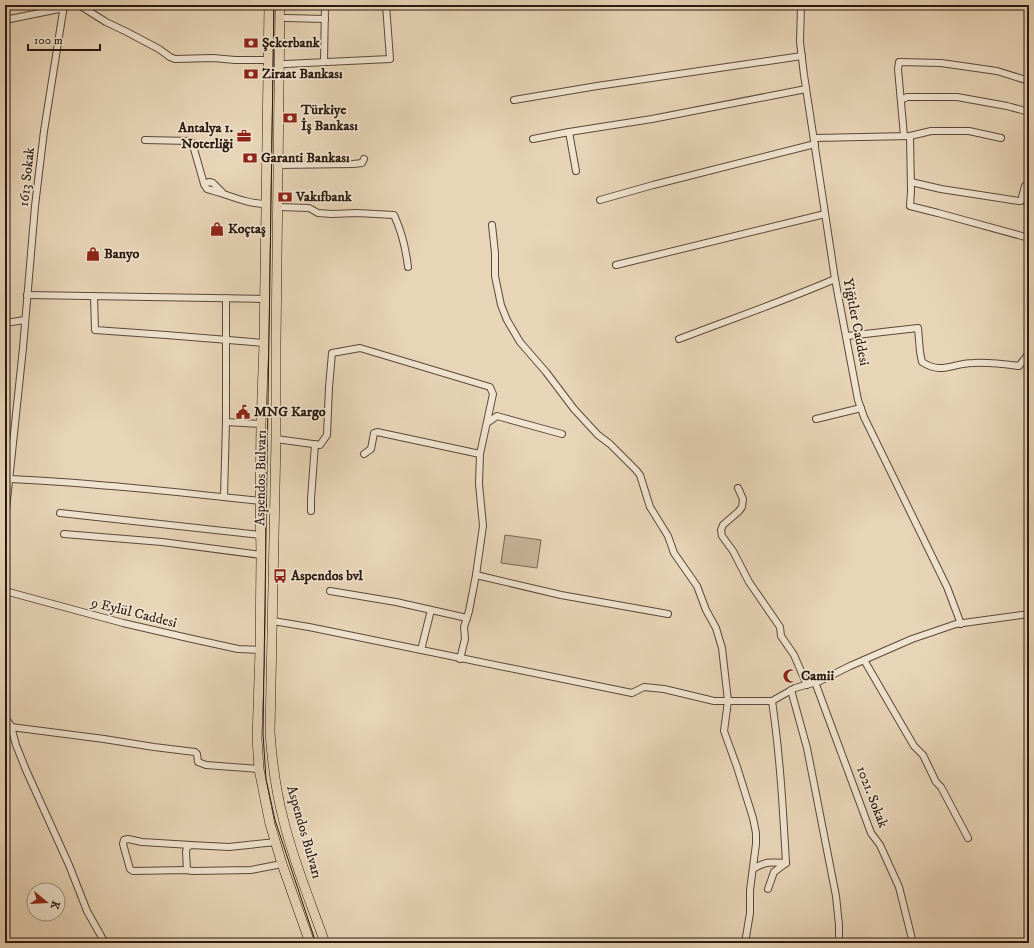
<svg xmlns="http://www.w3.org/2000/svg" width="1034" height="948" viewBox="0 0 1034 948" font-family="'IM FELL DW Pica',serif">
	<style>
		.green { fill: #c8b59a; stroke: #796754 }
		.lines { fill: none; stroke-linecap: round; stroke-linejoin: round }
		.street-casing { stroke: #5a4839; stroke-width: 8 }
		.primary-casing { stroke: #2a190f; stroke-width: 10 }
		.street { stroke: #f0e4d0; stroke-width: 6 }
		.primary { stroke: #e8d5b7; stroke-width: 9 }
		.tram { stroke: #2a190f; stroke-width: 1 }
		.labels { text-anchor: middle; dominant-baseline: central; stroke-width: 3.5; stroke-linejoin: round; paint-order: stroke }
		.poi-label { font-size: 14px; font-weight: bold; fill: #2a190f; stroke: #f0e4d0; text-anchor: start }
		.street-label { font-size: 14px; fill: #2a190f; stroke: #f0e4d0 }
	</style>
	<rect width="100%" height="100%" fill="#e8d5b7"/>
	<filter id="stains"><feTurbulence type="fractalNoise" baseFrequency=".005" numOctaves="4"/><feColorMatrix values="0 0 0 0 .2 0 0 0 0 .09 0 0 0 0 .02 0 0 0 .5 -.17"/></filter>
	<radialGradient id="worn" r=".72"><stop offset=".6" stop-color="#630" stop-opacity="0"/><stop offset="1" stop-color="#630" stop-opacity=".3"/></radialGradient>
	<path class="green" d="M505,535l36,5 -4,28 -36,-5z"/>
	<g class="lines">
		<defs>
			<g id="street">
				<path d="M79,5l27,17 21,10 32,17 11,8 5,2 38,-1 22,2h28"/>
				<path d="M801,5l-1,37 4,33 31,204 23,121 6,17 83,170 14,37"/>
				<path d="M286,18l39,1"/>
				<path d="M5,20l59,-12"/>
				<path d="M324,62l1,-57"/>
				<path d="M285,64l105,-5 -4,-54"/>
				<path d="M514,100l83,-14 205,-30"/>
				<path d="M901,100l6,-3h50l50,9 22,6"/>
				<path d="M569,132l83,-13 154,-30"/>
				<path d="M904,136l-6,-67 1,-7 42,1 56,8 32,10"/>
				<path d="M910,136l1,55 -1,15 28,7 91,25"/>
				<path d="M814,138l96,-2 21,-5h38l32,7"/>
				<path d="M533,139l36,-7 7,39"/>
				<path d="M145,140l46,1 1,1 12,42"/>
				<path d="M278,165l75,-1 9,-1 2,-4"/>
				<path d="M911,182l30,7 78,12h2l4,-15"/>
				<path d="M222,192l-9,-9 -4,-1 -5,2 3,5c20,5 39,15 59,15"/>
				<path d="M600,200l53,-15 162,-41"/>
				<path d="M278,207l31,1 9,5 14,1 25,-1 37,2c7,15 12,35 14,52"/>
				<path d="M492,225l3,28v23l6,29 6,15 13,22 26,30 28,37 24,26 12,9 26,26 4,5 10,32 18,29 6,17 23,33 9,24 10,18 6,20 5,44 1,9 -4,30 13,36 16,51 3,15v11l-6,46v23l-5,30"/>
				<path d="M616,265l209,-51"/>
				<path d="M27,295l238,4"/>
				<path d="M94,296l1,34 71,5 98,8"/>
				<path d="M226,298v124l35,2"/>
				<path d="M5,323l20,-3"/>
				<path d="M847,336l71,-8 2,24 2,10c20,13 30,1 51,1 15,-1 31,1 46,3l10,-13"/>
				<path d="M679,339c52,-20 105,-38 156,-60"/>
				<path d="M816,419l45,-11"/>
				<path d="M487,423l10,-7 65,18"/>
				<path d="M276,439l44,6 7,-10 2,-48 3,-34 28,-5 130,39 3,7 -13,60 -103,-22 -3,1 -3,16 -7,5"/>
				<path d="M10,479c83,4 167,13 250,22"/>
				<path d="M738,488l5,11 -1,8 -3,4 -16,14 -2,5 1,6 11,15 16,31 31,45 1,9 13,19 13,30"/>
				<path d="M224,497l2,-75"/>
				<path d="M311,511v-12l4,-55"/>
				<path d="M60,513l200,22"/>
				<path d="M5,519l18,-171 12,-142 9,-75 20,-126"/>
				<path d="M64,534l98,8 99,13"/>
				<path d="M476,575l85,20 107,19"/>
				<path d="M5,591l118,32 65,15 50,11 22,1"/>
				<path d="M330,591l66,11 71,16"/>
				<path d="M273,621l36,6 323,66 12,-6 20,2 50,12h58l23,-13 25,-7 30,-15 62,-27 44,-15 73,-10"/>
				<path d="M421,650l10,-40"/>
				<path d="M460,659l5,-20 -1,-12 5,-16 7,-36 7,-49 -4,-42 1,-30"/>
				<path d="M864,660l50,86 9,9 13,27 5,5 27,51"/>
				<path d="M815,682l56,151 9,12 19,42 14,56"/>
				<path d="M791,690l16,58 29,148 3,29v18"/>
				<path d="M5,717l6,9 5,19 10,25 43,95 18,46 18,32"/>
				<path d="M11,727l93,12 50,8 41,5 2,2 1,8 8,3 53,4"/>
				<path d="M191,845l-49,-3 -14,-3 -4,1 -1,4 7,25 3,2 54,-1 5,1 59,-1 31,-6"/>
				<path d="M753,869c13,-8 18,-7 33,-6 -3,-54 -6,-108 -14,-162"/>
				<path d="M187,870l-1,-18 1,-5 4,-2 38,2 47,-5"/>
				<path d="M768,889l6,-17 12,-9"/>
				<path d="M298,943l11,-2"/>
			</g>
			<g id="primary">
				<path d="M269,5l-5,338 -3,81 -1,77 1,54 -1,95 -3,88 2,31 11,55 12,40 28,79"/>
				<path d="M280,5l-4,338v96l-6,293c2,30 6,60 14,90 10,41 27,81 41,121"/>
			</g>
		</defs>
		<use href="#street" class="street-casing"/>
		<use href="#primary" class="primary-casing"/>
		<use href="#street" class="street"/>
		<use href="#primary" class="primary"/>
		<path class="tram" d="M274,5l-11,728 3,46 9,41 41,123"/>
	</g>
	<defs>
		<symbol id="bank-bare" viewBox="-9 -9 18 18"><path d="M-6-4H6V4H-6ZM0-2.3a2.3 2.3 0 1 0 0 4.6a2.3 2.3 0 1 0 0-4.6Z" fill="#8f2418" stroke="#f0e4d0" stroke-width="2.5" paint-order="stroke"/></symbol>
		<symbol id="office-bare" viewBox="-9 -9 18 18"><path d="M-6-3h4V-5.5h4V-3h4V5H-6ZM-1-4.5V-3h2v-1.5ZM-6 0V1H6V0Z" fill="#8f2418" stroke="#f0e4d0" stroke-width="2.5" paint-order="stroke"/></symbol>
		<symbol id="shop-bare" viewBox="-9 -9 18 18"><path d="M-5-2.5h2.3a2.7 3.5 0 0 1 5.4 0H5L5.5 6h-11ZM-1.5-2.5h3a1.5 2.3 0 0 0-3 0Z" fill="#8f2418" stroke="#f0e4d0" stroke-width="2.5" paint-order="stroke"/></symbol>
		<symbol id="civic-bare" viewBox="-9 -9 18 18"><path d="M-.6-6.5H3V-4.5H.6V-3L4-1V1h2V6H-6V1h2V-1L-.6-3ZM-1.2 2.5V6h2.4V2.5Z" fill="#8f2418" stroke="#f0e4d0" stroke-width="2.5" paint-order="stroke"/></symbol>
		<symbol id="bus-bare" viewBox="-9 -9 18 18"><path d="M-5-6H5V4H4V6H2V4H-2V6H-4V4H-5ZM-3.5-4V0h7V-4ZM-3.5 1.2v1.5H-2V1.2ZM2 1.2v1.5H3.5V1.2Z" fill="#8f2418" stroke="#f0e4d0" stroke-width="2.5" paint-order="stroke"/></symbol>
		<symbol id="mosque-bare" viewBox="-9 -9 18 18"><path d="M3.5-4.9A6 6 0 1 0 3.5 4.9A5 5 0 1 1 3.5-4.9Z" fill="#8f2418" stroke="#f0e4d0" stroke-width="2.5" paint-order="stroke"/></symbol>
	</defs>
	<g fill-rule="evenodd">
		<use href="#bank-bare" x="241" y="33" width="20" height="20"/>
		<use href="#bank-bare" x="241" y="64" width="20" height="20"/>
		<use href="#bank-bare" x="280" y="108" width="20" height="20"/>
		<use href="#office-bare" x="234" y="126" width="20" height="20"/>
		<use href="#bank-bare" x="240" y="148" width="20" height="20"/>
		<use href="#bank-bare" x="275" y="187" width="20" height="20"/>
		<use href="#shop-bare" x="207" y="219" width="20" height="20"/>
		<use href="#shop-bare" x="83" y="244" width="20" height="20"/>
		<use href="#civic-bare" x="233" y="402" width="20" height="20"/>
		<use href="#bus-bare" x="270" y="566" width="20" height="20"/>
		<use href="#mosque-bare" x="780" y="666" width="20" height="20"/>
	</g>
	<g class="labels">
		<g class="poi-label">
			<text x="262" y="43">Şekerbank</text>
			<text x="262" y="74">Ziraat Bankası</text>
			<text x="301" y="110">Türkiye<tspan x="301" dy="16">İş Bankası</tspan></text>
			<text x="233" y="128" text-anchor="end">Antalya 1.<tspan x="233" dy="16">Noterliği</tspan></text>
			<text x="261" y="158">Garanti Bankası</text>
			<text x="296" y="197">Vakıfbank</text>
			<text x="228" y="229">Koçtaş</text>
			<text x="104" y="254">Banyo</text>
			<text x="254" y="412">MNG Kargo</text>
			<text x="291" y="576">Aspendos bvl</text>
			<text x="801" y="676">Camii</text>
		</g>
		<g class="street-label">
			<text transform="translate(27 177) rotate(-84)">1613 Sokak</text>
			<text transform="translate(856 322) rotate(79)">Yiğitler Caddesi</text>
			<text transform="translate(261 478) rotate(-89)">Aspendos Bulvarı</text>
			<text transform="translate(134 613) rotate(14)">9 Eylül Caddesi</text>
			<text transform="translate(872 797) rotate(69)">1021. Sokak</text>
			<text transform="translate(304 832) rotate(74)">Aspendos Bulvarı</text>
		</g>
	</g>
	<rect width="1034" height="948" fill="none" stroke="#e8d5b7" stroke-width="20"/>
	<rect x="6" y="6" width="1022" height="936" fill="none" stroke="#2a190f" stroke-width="2"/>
	<rect x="10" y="10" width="1014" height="928" fill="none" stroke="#2a190f"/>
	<g transform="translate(46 902) rotate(108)"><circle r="19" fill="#f0e4d0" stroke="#a19383"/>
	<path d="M0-3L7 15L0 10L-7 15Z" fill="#8f2418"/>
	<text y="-6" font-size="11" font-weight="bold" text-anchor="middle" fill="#2a190f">K</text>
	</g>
	<path d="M28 44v6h72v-6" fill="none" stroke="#2a190f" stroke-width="2"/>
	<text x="34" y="44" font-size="12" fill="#2a190f" stroke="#f0e4d0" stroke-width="3" paint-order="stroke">100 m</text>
	<rect width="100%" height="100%" filter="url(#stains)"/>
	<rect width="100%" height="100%" fill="url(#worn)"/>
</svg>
